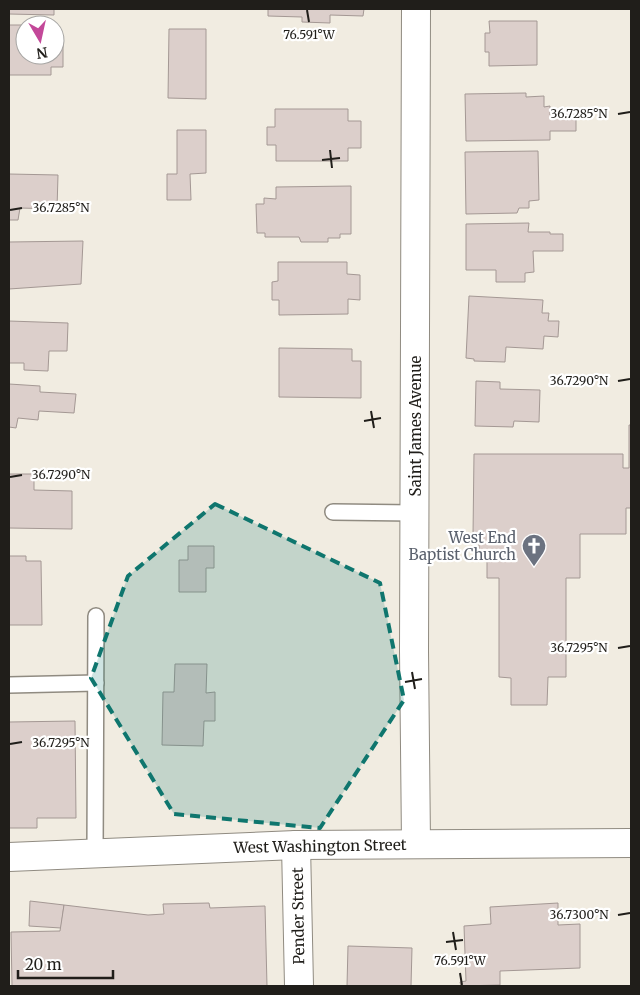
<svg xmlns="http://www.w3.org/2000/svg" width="640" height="995" viewBox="0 0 640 995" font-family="Merriweather,serif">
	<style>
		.building { fill: #dccfcb; stroke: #a49894 }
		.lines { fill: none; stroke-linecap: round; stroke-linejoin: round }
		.lane-casing { stroke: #908b81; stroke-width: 18 }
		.street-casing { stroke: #908b81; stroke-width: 30 }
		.secondary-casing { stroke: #908b81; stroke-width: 30 }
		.lane { stroke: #fff; stroke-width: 15 }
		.street { stroke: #fff; stroke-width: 28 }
		.secondary { stroke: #fff; stroke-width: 28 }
		.marked { fill: #0f766e; fill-opacity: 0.2; stroke: #0f766e; stroke-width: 4; stroke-dasharray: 10 6; stroke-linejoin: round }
		.ticks { fill: none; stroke: #201e1a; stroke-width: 2 }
		.labels { text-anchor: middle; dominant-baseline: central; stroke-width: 4.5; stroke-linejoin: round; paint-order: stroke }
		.street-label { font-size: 15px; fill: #201e1a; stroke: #fff }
		.worship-label { font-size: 15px; fill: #5b616d; stroke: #fff; text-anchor: end }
		.ticks-label { font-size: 12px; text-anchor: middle; fill: #201e1a; stroke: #fff; stroke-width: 4.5; stroke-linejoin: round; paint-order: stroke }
	</style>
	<rect width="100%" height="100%" fill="#f1ece1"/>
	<g class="building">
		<path d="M9,9h45v6l-45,-1z"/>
		<path d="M268,9h96l-1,7 -33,-1v8l-28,-1v-5l-34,-1z"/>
		<path d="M489,21h48v44l-48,1v-14h-4v-19h5z"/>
		<path d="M9,25h44h-28v30h30v-20h8v32h-12v8h-42z"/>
		<path d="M169,29h37v70l-38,-1z"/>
		<path d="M526,93v4l18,-1v11l6,-1v9l26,-1v17h-26v9l-84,1 -1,-47z"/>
		<path d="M275,109h73v12h13v27h-13v13h-72v-16h-9v-18h8z"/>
		<path d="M177,130h29v43l-16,1 1,26h-24v-26h10z"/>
		<path d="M538,151l1,49 -10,1v7h-10l-2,5 -51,1 -1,-62z"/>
		<path d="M9,174l49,1 -1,34 -37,-1 -2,12h-9z"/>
		<path d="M351,186v48h-11v4h-12v4h-27l-2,-5h-34v-4h-8l-1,-29h8v-6l12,1v-12z"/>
		<path d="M529,223l-1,9h22v2h13v17h-30l1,21 -9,1v9h-29v-12h-30v-46z"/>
		<path d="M83,241l-2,43 -72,5v-47z"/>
		<path d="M278,262h69v12l13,1v25l-12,-1v15l-69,1v-15h-7v-18l6,-1z"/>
		<path d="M469,296l74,4 -1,13h7l-1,8h11l-1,16 -14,-1 -1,13 -37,-2 -1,15 -31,-1v-2l-8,-1z"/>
		<path d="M9,321l59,2 -1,28h-18l-1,20 -24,-1v-7h-15z"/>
		<path d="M279,348l73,1v12h9v37l-82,-1z"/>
		<path d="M476,381l24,1v7l40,1 -1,32 -25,-1 -1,6 -38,-1z"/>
		<path d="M9,384l31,2v6l36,2 -2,19 -35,-2 -1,9 -20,-2 -2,10 -7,-1z"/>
		<path d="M629,425h2v83h-5v26h-46v44h-14v99h-18l-1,28h-36v-27l-12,-1v-99h-12v-22h-8v-22l-6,1 1,-81h149v14h6z"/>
		<path d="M9,474h25v16l38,1v38l-63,-1z"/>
		<path d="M188,546h26v22h-8v24h-27v-32h9z"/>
		<path d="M9,556h17v5h15l1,64h-33z"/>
		<path d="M175,664h32l-1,29 9,-1v29h-11l-1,25 -41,-1 1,-53h11z"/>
		<path d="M75,721l1,97h-39v10h-28v-106z"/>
		<path d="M30,901l34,4 -3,23 -32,-2z"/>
		<path d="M209,903l1,5 55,-2 2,80h-255l-1,-54 49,-1 4,-26 84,10 16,-1 -1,-10z"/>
		<path d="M558,903v22l22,-1v44l-80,3v14l-39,1 -1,-4 6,-1 -2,-55 27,-2 -1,-17z"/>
		<path d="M348,946l64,2 -1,38h-64z"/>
	</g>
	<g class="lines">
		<defs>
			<g id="lane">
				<path d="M333,512l81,1"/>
				<path d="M9,685l87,-2"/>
				<path d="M95,854l1,-238"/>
			</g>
			<g id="street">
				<path d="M416,9l-2,642 2,192"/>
				<path d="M296,845l3,141"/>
			</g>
			<path id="secondary" d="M9,857l287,-12 335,-2"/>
		</defs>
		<use href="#lane" class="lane-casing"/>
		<use href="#street" class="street-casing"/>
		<use href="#secondary" class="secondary-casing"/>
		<use href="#lane" class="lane"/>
		<use href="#street" class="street"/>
		<use href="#secondary" class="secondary"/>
	</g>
	<path class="marked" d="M215,504l165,79 24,117 -84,128 -146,-14 -83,-136 37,-102z"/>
	<path class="ticks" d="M307,10l2,12M618,114l12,-2M330,150l2,18M322,160l18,-2M10,210l12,-2M618,381l12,-2M371,411l3,17M364,421l17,-3M10,477l12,-2M618,648l12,-2M412,672l3,17M405,682l17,-3M10,744l12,-2M618,915l12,-2M453,932l3,18M446,942l17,-2M460,973l2,12"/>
	<defs>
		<symbol id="church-pin" viewBox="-11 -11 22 30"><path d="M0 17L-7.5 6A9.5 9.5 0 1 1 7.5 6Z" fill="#6b7280" stroke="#fff"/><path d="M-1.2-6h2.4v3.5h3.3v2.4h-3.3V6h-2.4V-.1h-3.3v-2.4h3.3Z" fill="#fff"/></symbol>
	</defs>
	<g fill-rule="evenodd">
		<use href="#church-pin" x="520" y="532" width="28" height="38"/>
	</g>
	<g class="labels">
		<g class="street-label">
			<text transform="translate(415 426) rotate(-90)">Saint James Avenue</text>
			<text transform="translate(320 846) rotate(-1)">West Washington Street</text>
			<text transform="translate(298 916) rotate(-91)">Pender Street</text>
		</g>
		<g class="worship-label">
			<text x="516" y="537">West End<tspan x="516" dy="17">Baptist Church</tspan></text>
		</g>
	</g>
	<g class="ticks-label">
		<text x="309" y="39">76.591°W</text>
		<text x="579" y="118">36.7285°N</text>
		<text x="61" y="212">36.7285°N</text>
		<text x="579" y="385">36.7290°N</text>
		<text x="61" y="479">36.7290°N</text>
		<text x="579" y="652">36.7295°N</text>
		<text x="61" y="747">36.7295°N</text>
		<text x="579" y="919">36.7300°N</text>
		<text x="460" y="965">76.591°W</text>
	</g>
	<rect width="640" height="995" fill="none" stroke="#201e1a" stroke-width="20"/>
	<g transform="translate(40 40) rotate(171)"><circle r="24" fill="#ffffff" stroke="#a6a5a3"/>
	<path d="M0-4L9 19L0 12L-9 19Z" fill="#c34899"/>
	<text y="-8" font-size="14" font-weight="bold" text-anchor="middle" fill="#201e1a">N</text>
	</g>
	<path d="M18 970v8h95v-8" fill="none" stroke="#201e1a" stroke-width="2.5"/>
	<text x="25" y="970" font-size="15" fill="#201e1a" stroke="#ffffff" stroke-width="4" paint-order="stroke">20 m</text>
</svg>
